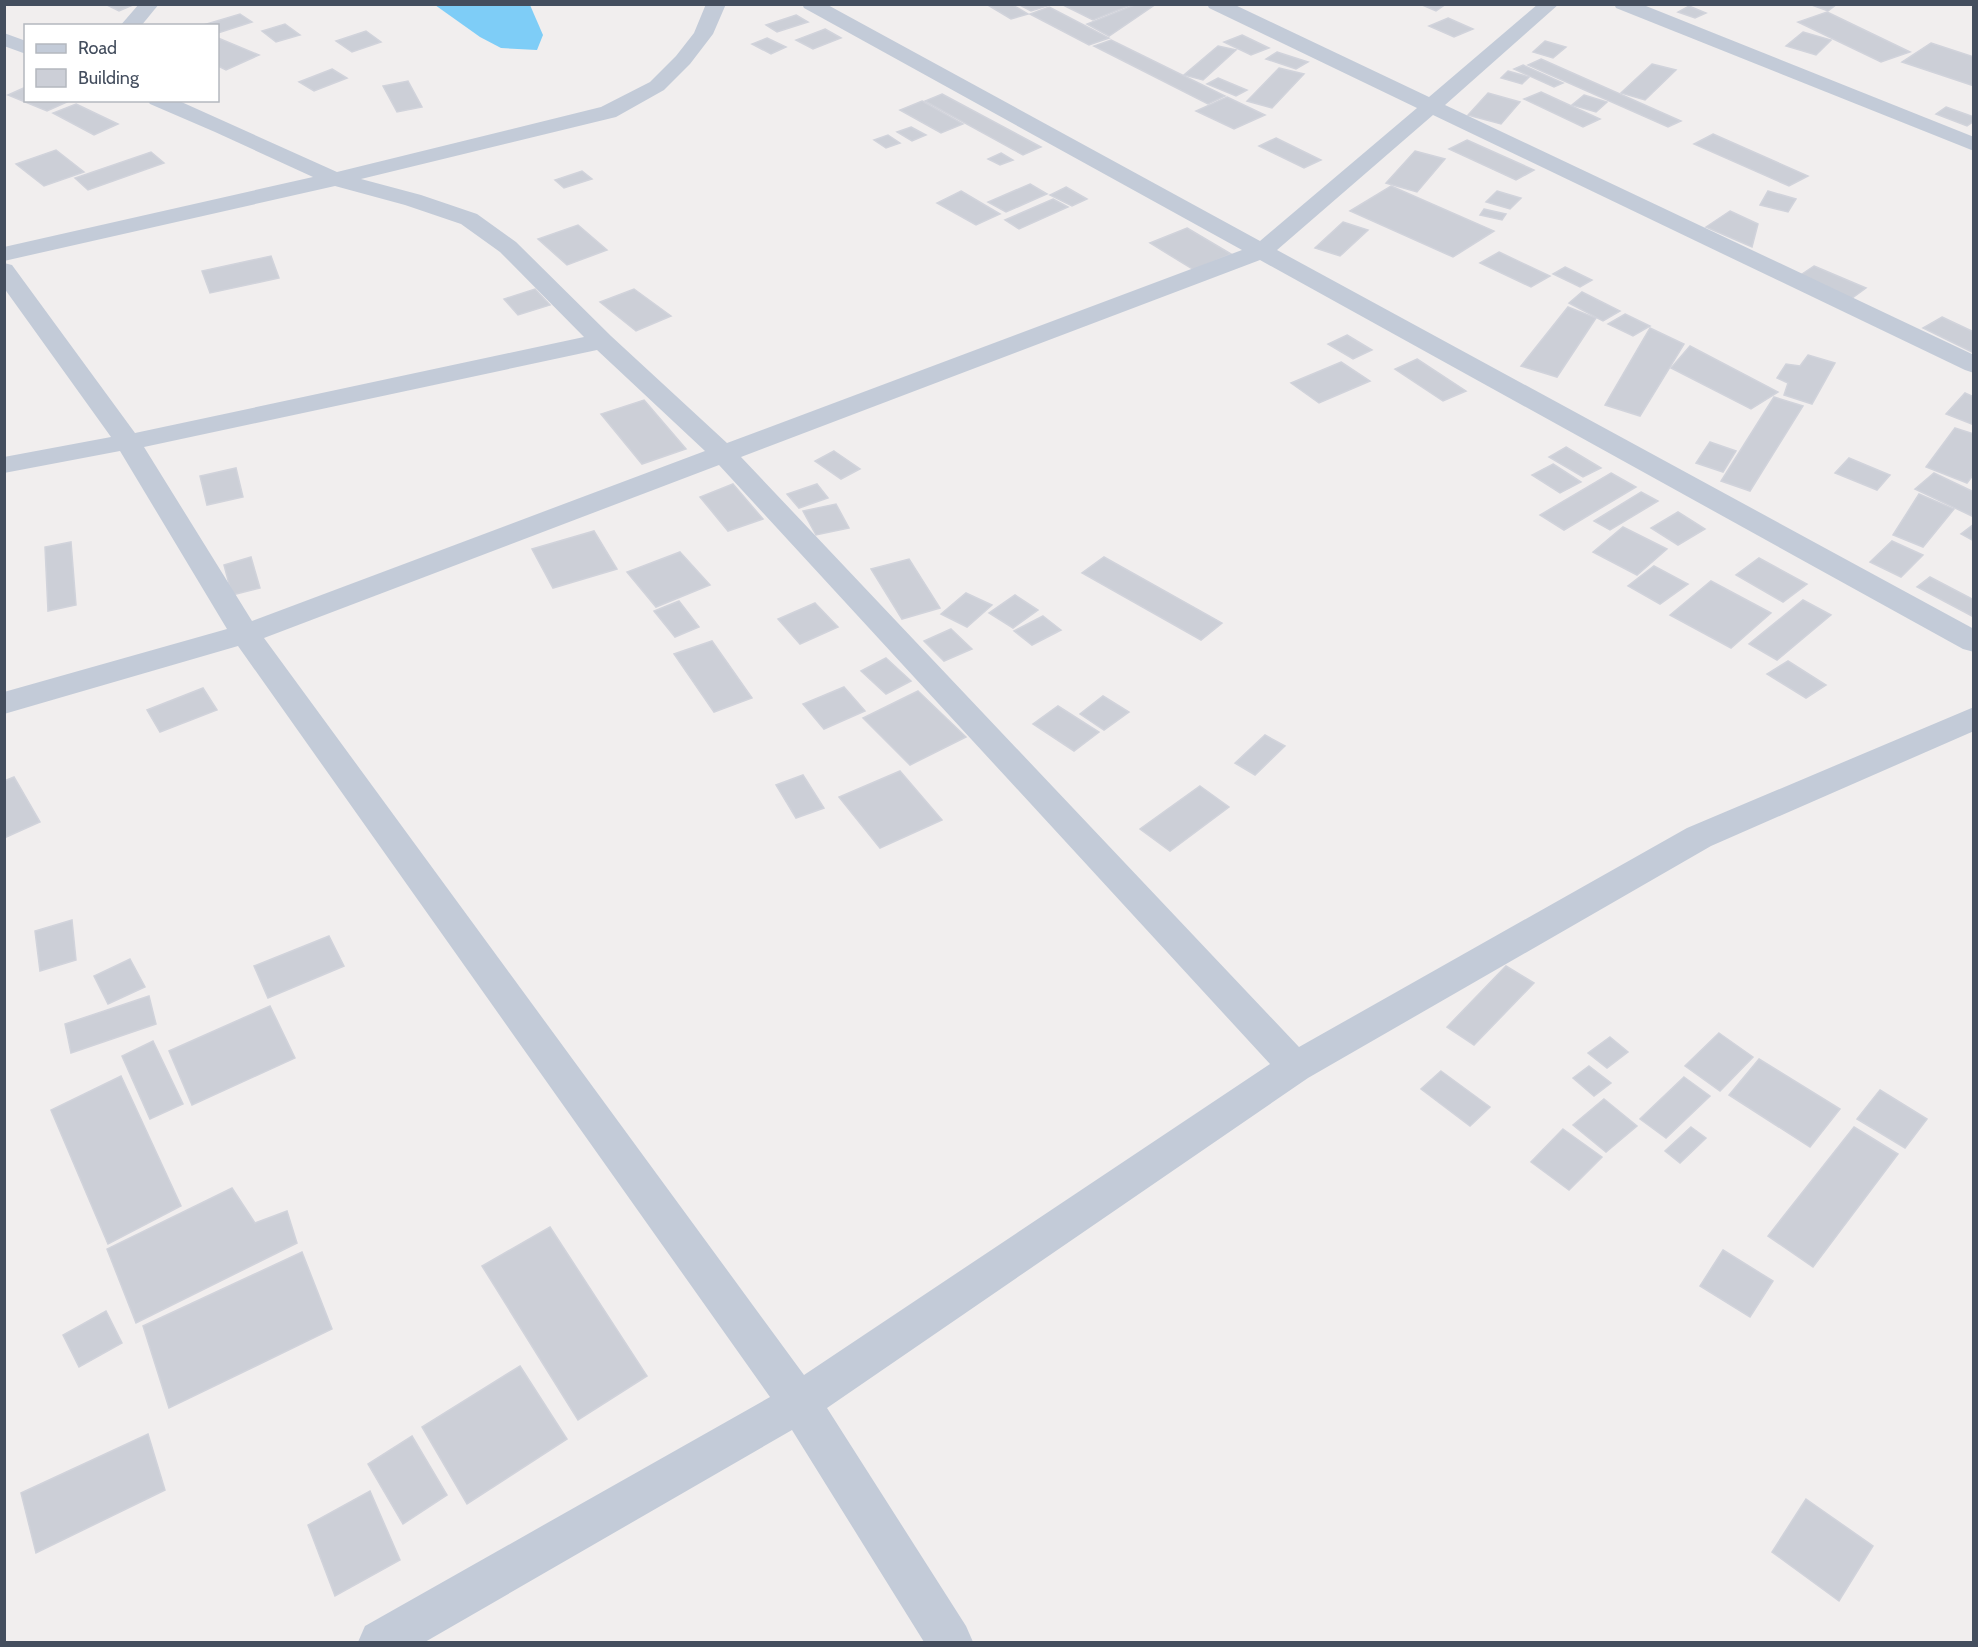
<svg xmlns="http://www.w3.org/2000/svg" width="1978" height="1647" viewBox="0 0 1978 1647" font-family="Cabin,sans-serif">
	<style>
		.water { fill: #7ecdf7 }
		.building { fill: #cccfd7; stroke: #d1d3db; stroke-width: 1.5 }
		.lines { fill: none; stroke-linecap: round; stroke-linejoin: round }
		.minor { fill: #c3cbd8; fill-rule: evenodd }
	</style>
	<rect width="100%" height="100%" fill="#f1eeee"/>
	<path class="water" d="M435,5h95l13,30 -6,15 -36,-2 -21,-11z"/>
	<g class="building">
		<path d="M105,4h30l-16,7z"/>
		<path d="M986,4h25l17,10 -17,5z"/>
		<path d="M1018,4h27l2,2 -16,5z"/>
		<path d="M1137,4h19l-47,32 -22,-12z"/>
		<path d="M1420,4h26l-10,7z"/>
		<path d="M1809,4h28l-9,7z"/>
		<path d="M1063,5v-1h70l-40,16z"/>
		<path d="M1689,6l17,7 -11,5 -17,-6z"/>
		<path d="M1049,7l60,31 -20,7 -59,-31z"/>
		<path d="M1827,12l83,40 -29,10 -83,-40z"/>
		<path d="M240,14l12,8 -34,11v-7h-18z"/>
		<path d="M796,15l12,7 -31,10 -11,-7z"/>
		<path d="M1448,18l25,11 -19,8 -25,-11z"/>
		<path d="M285,24l15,11 -24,7 -14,-11z"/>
		<path d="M825,29l16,9 -28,11 -17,-9z"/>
		<path d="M366,31l15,11 -29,10 -16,-11z"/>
		<path d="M1803,32l28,8 -15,15 -30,-9z"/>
		<path d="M1242,35l27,13 -18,7 -27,-13z"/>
		<path d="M218,38l41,17 -33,15 -8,-4z"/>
		<path d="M767,38l19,9 -15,7 -19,-10z"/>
		<path d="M1111,40l114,56 -17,8 -114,-58z"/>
		<path d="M1545,41l21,6 -13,11 -20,-6z"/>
		<path d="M1931,43l43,14v29l-72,-24z"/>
		<path d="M1218,46l18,4 -33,30 -19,-5z"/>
		<path d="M1277,52l31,10 -12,7 -30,-10z"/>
		<path d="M1541,59l140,62 -13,6 -140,-62z"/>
		<path d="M1652,64l24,6 -31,30 -24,-7z"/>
		<path d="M1523,65l40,18 -9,4 -40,-18z"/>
		<path d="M1279,68l25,6 -32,34 -25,-7z"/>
		<path d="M332,69l15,9 -33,13 -15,-9z"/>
		<path d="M1508,71l21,6 -7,7 -21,-6z"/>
		<path d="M1218,78l29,12 -11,6 -29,-12z"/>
		<path d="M408,81l14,26 -25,5 -14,-26z"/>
		<path d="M26,87v13l43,1 -22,10 -39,-16z"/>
		<path d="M1541,92l59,27 -17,8 -59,-28z"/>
		<path d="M1488,93l32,9 -19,22 -33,-9z"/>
		<path d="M942,94l99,53 -18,8 -98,-54z"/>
		<path d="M1584,95l23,7 -11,10 -24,-7z"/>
		<path d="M1227,97l38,18 -31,14 -38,-18z"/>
		<path d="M922,101l41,23 -22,9 -41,-23z"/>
		<path d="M76,104l42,20 -24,11 -41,-22z"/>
		<path d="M1946,107l28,10v4l-7,5 -31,-12z"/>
		<path d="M911,127l15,8 -14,6 -15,-9z"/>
		<path d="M1713,134l95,42 -19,10 -95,-42z"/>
		<path d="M888,135l12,8 -14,5 -12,-8z"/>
		<path d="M1276,138l45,22 -17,8 -45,-22z"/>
		<path d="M1467,140l67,30 -18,10 -67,-31z"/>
		<path d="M56,150l28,22 -40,14 -28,-22z"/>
		<path d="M1415,151l30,8 -28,33 -31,-9z"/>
		<path d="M151,152l13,11 -76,27 -13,-12z"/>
		<path d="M1001,153l12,7 -13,5 -12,-6z"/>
		<path d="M582,171l10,8 -28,9 -9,-8z"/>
		<path d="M1030,184l17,10 -41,18 -18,-10z"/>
		<path d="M1391,186l103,45 -41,26 -103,-46z"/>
		<path d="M1066,187l21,12 -15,7 -22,-11z"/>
		<path d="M961,191l39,23 -24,11 -39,-22z"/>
		<path d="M1497,191l24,7 -11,11 -24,-7z"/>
		<path d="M1768,191l28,8 -8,13 -28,-7z"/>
		<path d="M1053,199l15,8 -49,22 -14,-9z"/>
		<path d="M1484,209l22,5 -4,6 -22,-5z"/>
		<path d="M1730,211l28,13 -6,23 -46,-20z"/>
		<path d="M1343,222l25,8 -28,26 -25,-8z"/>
		<path d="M578,225l29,25 -40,15 -29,-26z"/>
		<path d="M1187,228l44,26 -37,16 -44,-27z"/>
		<path d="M1499,252l51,24 -19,11 -51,-24z"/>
		<path d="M271,256l8,22 -69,15 -8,-22z"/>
		<path d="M1814,266l52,22 -15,11 -52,-23z"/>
		<path d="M1565,267l27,13 -12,7 -27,-13z"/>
		<path d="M535,289l15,16 -32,10 -14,-16z"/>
		<path d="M634,289l37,27 -35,15 -36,-29z"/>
		<path d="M1582,292l38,19 -17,10 -34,-18z"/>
		<path d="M1568,307l28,11 -39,59 -36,-11z"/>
		<path d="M1625,314l25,12 -17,10 -25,-12z"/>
		<path d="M1942,317l32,15v21l-51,-25z"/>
		<path d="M1650,328l34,16 -44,72 -35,-11z"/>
		<path d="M1347,335l25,15 -19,9 -25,-15z"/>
		<path d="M1690,346l88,46 -27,17 -80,-41z"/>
		<path d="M1808,355l27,8 -23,41 -28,-9 4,-12 -11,-5 9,-14 14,2z"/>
		<path d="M1417,359l49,32 -23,10 -48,-32z"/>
		<path d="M1341,362l29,19 -51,22 -28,-20z"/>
		<path d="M1965,393l9,4v28l-28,-11z"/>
		<path d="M1774,397l29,9 -53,85 -29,-10z"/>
		<path d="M644,400l42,49 -44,15 -41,-50z"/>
		<path d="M1955,428l19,6v40l-7,9 -41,-16z"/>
		<path d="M1710,442l26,9 -13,21 -27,-9z"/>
		<path d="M1566,447l35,21 -18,9 -34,-20z"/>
		<path d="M834,451l26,18 -19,10 -26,-18z"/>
		<path d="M1849,458l41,17 -13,15 -42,-17z"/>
		<path d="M1553,464l28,18 -21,11 -28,-18z"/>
		<path d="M236,468l7,29 -36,8 -7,-29z"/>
		<path d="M1611,473l25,14 -72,43 -24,-15z"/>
		<path d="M1934,473l40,19v25l-59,-28z"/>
		<path d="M733,484l30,35 -35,12 -28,-34z"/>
		<path d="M817,484l11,14 -29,10 -12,-14z"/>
		<path d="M1641,492l17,9 -48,29 -16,-9z"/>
		<path d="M1919,494l35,15 -31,38 -30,-12z"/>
		<path d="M836,504l13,24 -33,7 -13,-24z"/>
		<path d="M1678,512l27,17 -27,16 -27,-17z"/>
		<path d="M1974,524v17l-13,-7z"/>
		<path d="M1623,527l44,22 -30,26 -44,-23z"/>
		<path d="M594,531l23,38 -64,19 -21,-39z"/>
		<path d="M1892,541l31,14 -22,22 -31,-15z"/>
		<path d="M71,542l5,63 -28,6 -3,-64z"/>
		<path d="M680,552l30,33 -54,22 -29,-35z"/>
		<path d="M251,557l9,31 -28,7 -8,-30z"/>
		<path d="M1104,557l118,66 -21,17 -119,-67z"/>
		<path d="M1759,558l48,26 -24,18 -47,-27z"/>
		<path d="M909,559l31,49 -38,11 -31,-50z"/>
		<path d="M1654,566l34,18 -28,20 -32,-18z"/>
		<path d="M1930,577l44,23v14l-2,2 -55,-29z"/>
		<path d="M1711,581l60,32 -40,35 -61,-33z"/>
		<path d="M966,593l26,12 -25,22 -26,-13z"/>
		<path d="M1015,595l23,15 -25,18 -24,-15z"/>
		<path d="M1803,600l28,15 -54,45 -28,-16z"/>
		<path d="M679,601l20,26 -24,10 -21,-26z"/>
		<path d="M815,603l23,24 -38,17 -22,-25z"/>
		<path d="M1043,616l18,14 -29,15 -18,-14z"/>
		<path d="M951,629l21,20 -28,12 -20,-20z"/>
		<path d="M712,641l40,57 -38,14 -40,-58z"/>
		<path d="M886,658l25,23 -25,13 -25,-23z"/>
		<path d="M1788,661l38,24 -20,13 -39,-24z"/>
		<path d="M844,687l21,24 -41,18 -21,-25z"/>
		<path d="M203,688l14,22 -57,22 -13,-22z"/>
		<path d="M918,691l48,46 -56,28 -47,-47z"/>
		<path d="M1103,696l26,16 -25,18 -24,-16z"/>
		<path d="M1058,706l41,26 -25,19 -41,-27z"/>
		<path d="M1265,735l20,11 -30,29 -20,-12z"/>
		<path d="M900,771l42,49 -62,28 -41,-51z"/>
		<path d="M803,775l21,33 -28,10 -20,-33z"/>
		<path d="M14,777l26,45 -36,16v-57z"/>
		<path d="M1200,786l29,21 -59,44 -30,-22z"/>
		<path d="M72,920l4,40 -36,11 -5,-40z"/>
		<path d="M329,936l15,30 -76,32 -14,-32z"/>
		<path d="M130,959l15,28 -37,17 -14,-28z"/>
		<path d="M1506,966l28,17 -60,62 -27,-18z"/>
		<path d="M149,996l7,28 -85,29 -6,-29z"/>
		<path d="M270,1006l25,52 -103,47 -23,-54z"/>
		<path d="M1719,1033l34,24 -33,34 -35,-25z"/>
		<path d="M1610,1037l18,15 -21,16 -19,-15z"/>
		<path d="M153,1041l30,63 -33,15 -28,-63z"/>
		<path d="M1759,1059l81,50 -30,38 -81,-52z"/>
		<path d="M1589,1066l22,17 -17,13 -21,-18z"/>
		<path d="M1441,1071l49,36 -20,19 -49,-37z"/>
		<path d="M121,1076l60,130 -73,38 -57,-134z"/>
		<path d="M1684,1077l26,19 -44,42 -26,-19z"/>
		<path d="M1880,1090l47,29 -22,29 -48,-29z"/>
		<path d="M1604,1099l33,27 -31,26 -33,-27z"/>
		<path d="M1691,1127l15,11 -26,25 -15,-12z"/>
		<path d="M1854,1127l44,27 -85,113 -45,-31z"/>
		<path d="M1563,1129l39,28 -33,33 -38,-28z"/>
		<path d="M232,1188l23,35 32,-12 10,32 -161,80 -29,-74z"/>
		<path d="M550,1227l97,149 -69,44 -96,-154z"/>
		<path d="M1723,1250l50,31 -23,36 -50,-31z"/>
		<path d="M302,1252l30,77 -163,79 -26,-82z"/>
		<path d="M106,1311l16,32 -43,24 -16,-32z"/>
		<path d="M520,1366l47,73 -100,65 -45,-77z"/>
		<path d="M148,1434l17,56 -129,63 -15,-60z"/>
		<path d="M412,1436l35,59 -44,29 -35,-60z"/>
		<path d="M370,1491l30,69 -65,36 -27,-71z"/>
		<path d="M1806,1499l67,47 -34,55 -67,-49z"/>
	</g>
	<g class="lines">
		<g class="minor">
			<path d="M139,4h20l-18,22h-21z"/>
			<path d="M706,4h20l-13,30 -23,30 -26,26 -48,27 -255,62 60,16 56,19 39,28 95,94 116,107 515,-193 -438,-242 -2,-4h24l434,237 157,-133 -208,-100 -2,-4h26l196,93 109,-93h21l-114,101 529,250v18l-9,-3 -532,-255 -156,135 697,379v23l-11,-3 -703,-389 -519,197 558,590 388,-219 287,-121v24l-263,115 -403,232 -481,330 139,218 7,16h-49l-132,-212 -367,212h-67l7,-16 405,-229 -532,-751 -234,68v-22l223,-63 -107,-178 -116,22v-16l107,-20 -107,-149v-25l8,2 123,168 449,-96 -84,-85 -39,-28 -56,-19 -70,-19 -331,75v-14l309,-70 -98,-45 -65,-28 -3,-4h30l160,72 264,-65 49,-25 26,-26 18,-23zM597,350l108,101 -453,170 -108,-174zM719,465l551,599 -466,311 -540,-737z"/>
			<path d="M1614,4h27l333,133v14l-358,-143z"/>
			<path d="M4,33l22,8v13l-22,-8z"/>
		</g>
	</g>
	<rect width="1978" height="1647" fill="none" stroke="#444e5e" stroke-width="12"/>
	<rect x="24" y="24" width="195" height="78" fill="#ffffff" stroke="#b4b8bf" stroke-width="1.5"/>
	<rect x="36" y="44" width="30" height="9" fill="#c3cbd8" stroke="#b4b8bf" stroke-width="1.5"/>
	<text x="78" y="54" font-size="18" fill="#444e5e">Road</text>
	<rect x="36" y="69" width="30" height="18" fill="#cccfd7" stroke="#b4b8bf" stroke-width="1.5"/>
	<text x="78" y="84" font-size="18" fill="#444e5e">Building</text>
</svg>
